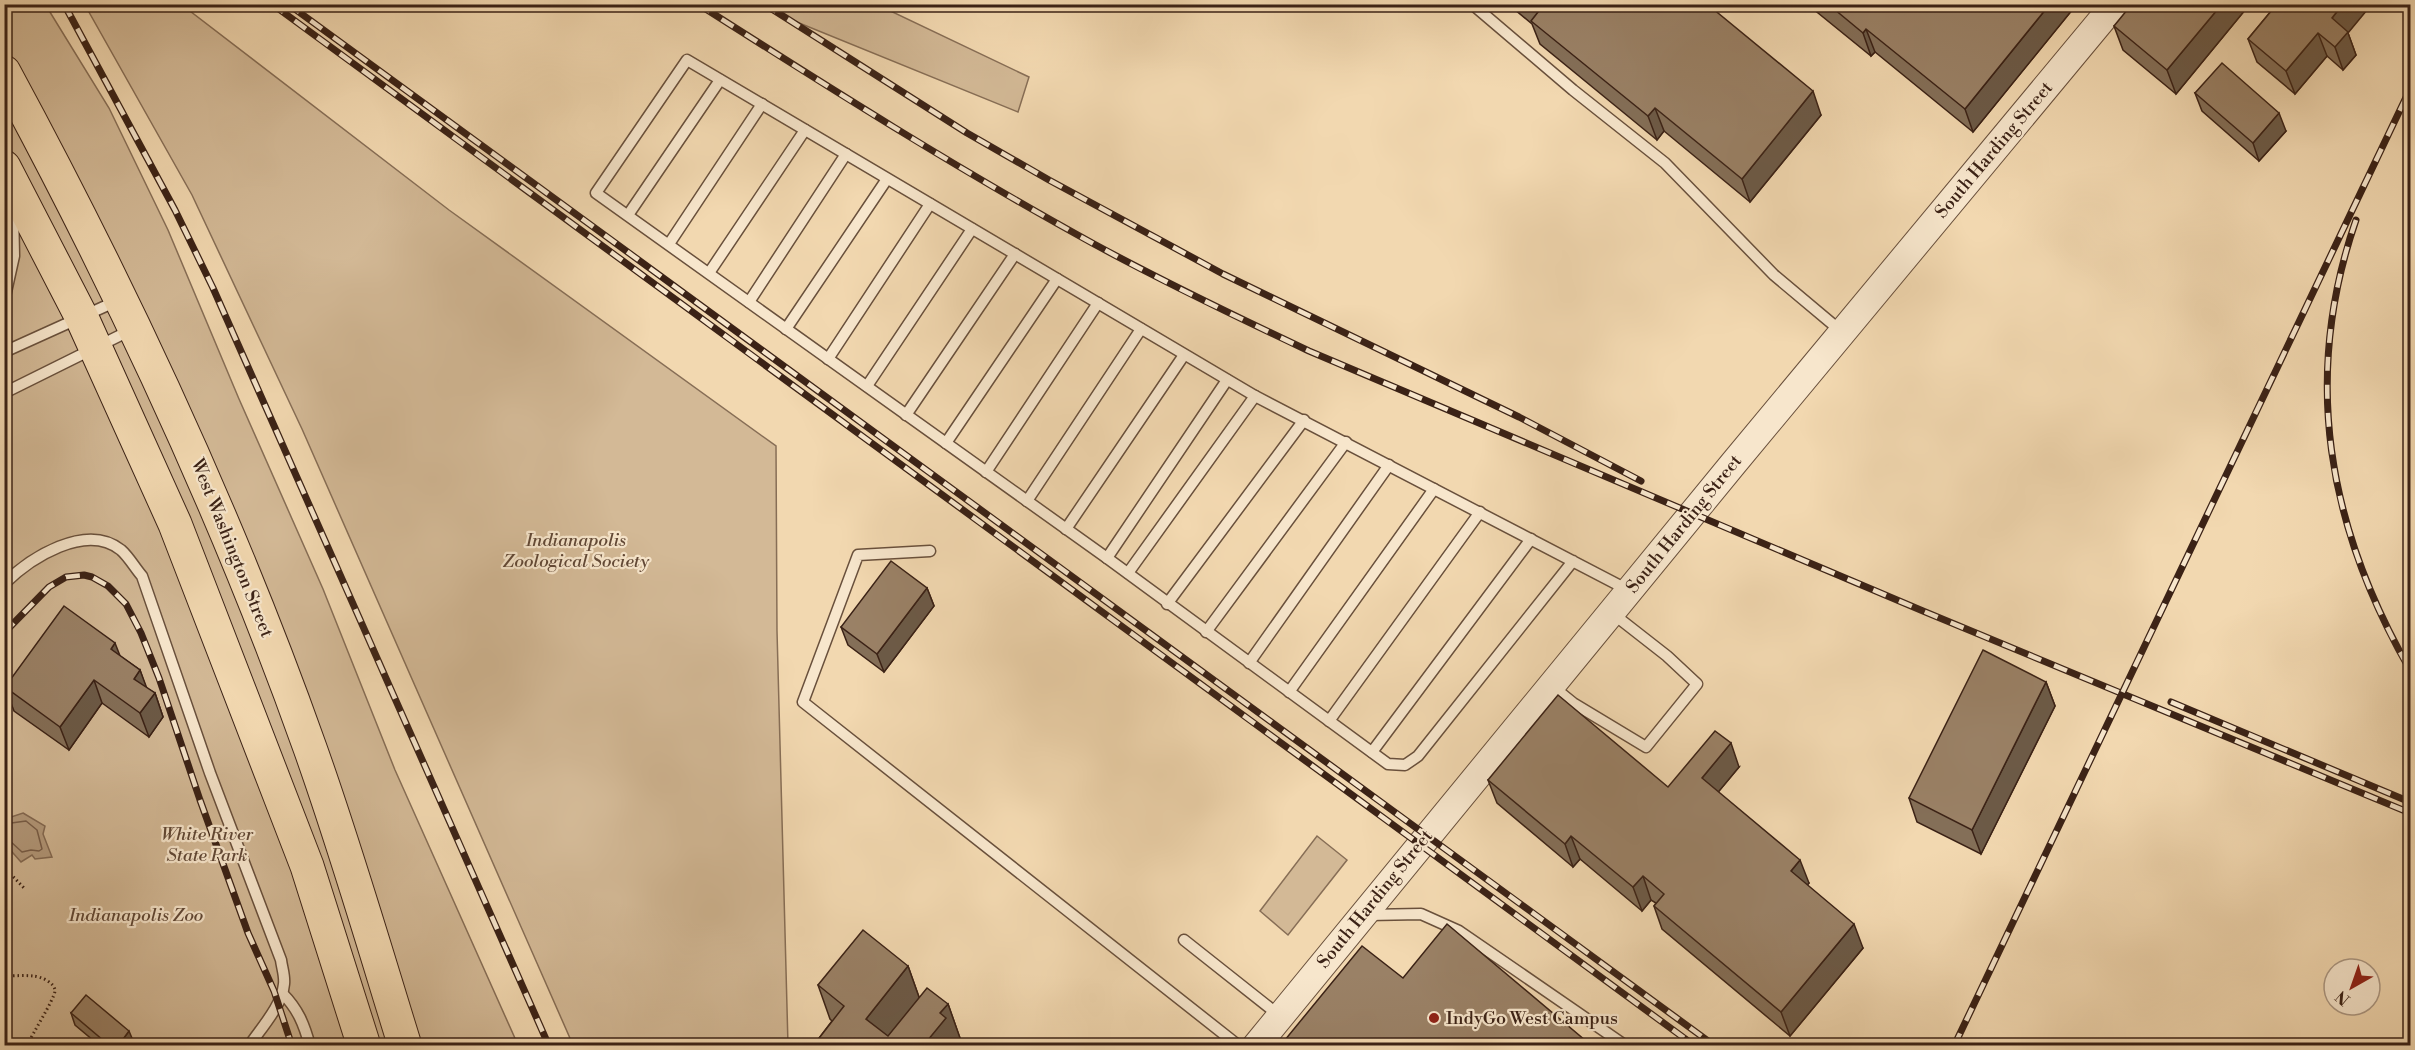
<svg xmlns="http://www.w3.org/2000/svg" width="2415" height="1050" viewBox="0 0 2415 1050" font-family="'Libre Bodoni',serif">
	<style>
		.green { fill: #d3b996; stroke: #876e56; stroke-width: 1.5 }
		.water { fill: #b49a7c; stroke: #846a53; stroke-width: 1.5 }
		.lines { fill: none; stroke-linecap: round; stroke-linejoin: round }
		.shore { stroke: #785e49; stroke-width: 1.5 }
		.service-casing { stroke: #69503c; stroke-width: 13 }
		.tertiary-casing { stroke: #69503c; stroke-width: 29 }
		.primary-casing { stroke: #3b2216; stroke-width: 35 }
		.path { stroke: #3b2216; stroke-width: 3; stroke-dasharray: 1.5 3; stroke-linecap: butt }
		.service { stroke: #f7e6cc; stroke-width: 10 }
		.tertiary { stroke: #f7e6cc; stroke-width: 27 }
		.primary { stroke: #f2d8b0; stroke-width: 33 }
		.rail-casing { stroke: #3b2216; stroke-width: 7 }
		.rail { stroke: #f7e6cc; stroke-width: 4.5; stroke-dasharray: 14; stroke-linecap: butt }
		.wall { fill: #846f58; stroke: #3b2216; stroke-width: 1.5 }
		.shaded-wall { fill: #6c5a47; stroke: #3b2216; stroke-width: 1.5 }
		.building { fill: #9a8166; stroke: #3b2216; stroke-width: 1.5 }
		.poi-dot { fill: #8f2418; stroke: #f7e6cc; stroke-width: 2 }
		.labels { text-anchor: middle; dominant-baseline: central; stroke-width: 4.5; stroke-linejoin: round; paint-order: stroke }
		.street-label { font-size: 18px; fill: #3b2216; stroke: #f7e6cc }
		.park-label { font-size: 18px; font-style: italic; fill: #614836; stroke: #f7e6cc }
		.poi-label { font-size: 18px; fill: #3b2216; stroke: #f7e6cc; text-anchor: start }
	</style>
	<rect width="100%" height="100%" fill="#f2d8b0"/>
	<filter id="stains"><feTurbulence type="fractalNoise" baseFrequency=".00333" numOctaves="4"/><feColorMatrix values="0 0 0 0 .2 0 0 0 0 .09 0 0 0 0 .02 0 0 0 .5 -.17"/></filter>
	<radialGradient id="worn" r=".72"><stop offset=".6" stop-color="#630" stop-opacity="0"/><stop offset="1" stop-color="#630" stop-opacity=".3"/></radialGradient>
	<g class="green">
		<path d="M45,4l64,104 59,122 71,169 84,190 72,181 123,275 -513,1 -1,-1041z"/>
		<path d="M85,5h97l267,205 327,236 1,185 11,414h-215l-271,-616 -110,-234z"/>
		<path d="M755,5h123l151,72 -11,35z"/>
		<path d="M1317,836l30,24 -59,75 -28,-24z"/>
	</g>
	<path class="water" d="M23,813l22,13 -2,8 9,23 -17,2 -3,-4 -11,7 -16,-18v-25z"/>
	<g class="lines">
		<path class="shore" d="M4,824l22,-3 11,9 5,19 -3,2 -8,-1 -9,2 -12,-11 -6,-1"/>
		<defs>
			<g id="service">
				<path d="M1472,4l101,86 92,73 109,112 68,57"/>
				<path d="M628,215l92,-135"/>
				<path d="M669,244l93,-140"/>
				<path d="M709,273l96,-143"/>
				<path d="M4,301l10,-45 -1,-48"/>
				<path d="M749,302l97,-148"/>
				<path d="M786,329l101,-150"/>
				<path d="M4,352l115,-52"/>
				<path d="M828,359l102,-155"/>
				<path d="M867,386l105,-157"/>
				<path d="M4,393l127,-63"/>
				<path d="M906,415l109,-161"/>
				<path d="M946,443l111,-164"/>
				<path d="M986,472l112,-169"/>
				<path d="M1027,501l114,-172"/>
				<path d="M1066,529l118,-174"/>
				<path d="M930,551l-72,4 -55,147 436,344"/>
				<path d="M1107,558l120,-178"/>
				<path d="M1573,561l-155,195 -13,9 -17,-1 -281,-206 -511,-365 91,-133 568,336 375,195"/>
				<path d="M1128,573l127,-177"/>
				<path d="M4,584c26,-26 82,-62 117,-34 8,7 14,18 21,26l68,197 71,187c1,8 4,16 3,24 -2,22 -23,44 -35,62"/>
				<path d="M1167,604l137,-184"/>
				<path d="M1206,632l140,-190"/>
				<path d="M1249,663l140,-198"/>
				<path d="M1552,686l21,17 73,44 51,-63 -30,-28 -55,-43"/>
				<path d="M1289,692l145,-203"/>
				<path d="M1329,721l151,-209"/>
				<path d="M1372,752l159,-213"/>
				<path d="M1368,915l53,-1 38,17 167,115"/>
				<path d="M1184,940l96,76"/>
				<path d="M282,993c16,16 22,31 28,53"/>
			</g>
			<path id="tertiary" d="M1256,1046l477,-582 382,-460"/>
			<g id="primary">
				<path d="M4,72c118,218 223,442 306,676 35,98 64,198 95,298"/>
				<path d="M4,167l78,151 93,206 132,342 57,180"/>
			</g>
		</defs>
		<use href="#service" class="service-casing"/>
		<use href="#tertiary" class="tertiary-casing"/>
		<use href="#primary" class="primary-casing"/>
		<g class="path">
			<path d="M4,867l20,21"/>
			<path d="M4,976c10,0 20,-1 29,0 6,0 22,6 22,15 -1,9 -23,43 -28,55"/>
		</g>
		<use href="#service" class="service"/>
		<use href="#tertiary" class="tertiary"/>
		<use href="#primary" class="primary"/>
		<defs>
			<g id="rail">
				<path d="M64,4l111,206 38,78 336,758"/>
				<path d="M272,4l1423,1042"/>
				<path d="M288,4l1427,1042"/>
				<path d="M698,4c130,83 261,166 396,240 70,38 143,73 215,107l614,260 487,202"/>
				<path d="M764,4l203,129 82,47 174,94 296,143 122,64"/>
				<path d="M2356,220c-55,159 -28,307 54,450"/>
				<path d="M4,633l45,-46 17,-10 18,-2 8,2 16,9 18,18 15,29 18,45 41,122 48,133 26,58 18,55"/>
				<path d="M2171,702l239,100"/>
				<path d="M1954,1046l456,-957"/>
			</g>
		</defs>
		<use href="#rail" class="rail-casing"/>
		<use href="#rail" class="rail"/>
	</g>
	<g class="wall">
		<path d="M1508,4h209l-4,6 108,105 -71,87 -86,-71 -7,9 -117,-96 -8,-20z"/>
		<path d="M1807,4h270l-104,128 -98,-80 -4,4z"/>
		<path d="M2250,4l-74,90 -53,-44 -9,-24z"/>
		<path d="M2277,4l71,29 8,22 -13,15 -16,-14 -32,38 -38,-32 -9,-23z"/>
		<path d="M2195,93l91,38 -27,30 -57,-50z"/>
		<path d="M927,588l7,18 -50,66 -36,-27 -7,-18z"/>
		<path d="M120,656l20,14 6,18 9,5 8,24 -14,20 -47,-34 -33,47 -55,-39 -9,-24z"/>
		<path d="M2046,682l9,24 -74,148 -64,-32 -8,-24z"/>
		<path d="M1739,767l-21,25 91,91 -2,2 56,63 -73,88 -128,-107 -8,-23 2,-3 -5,-3 -9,11 -62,-52 -7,8 -76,-64 -9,-23 180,7z"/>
		<path d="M908,966l11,31 29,7 12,34 -5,6 1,2h-143l19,-25 -2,-2 -12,-34z"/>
		<path d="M71,1013l63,30 -2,3h-32l-25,-21z"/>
	</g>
	<g class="shaded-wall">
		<path d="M1699,4h18l-12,16z"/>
		<path d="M2050,4h27l-104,128 -8,-23z"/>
		<path d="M2222,4h28l-74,90 -9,-24z"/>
		<path d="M2343,4h29l-24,29 8,22 -13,15 -8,-23 -3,-29z"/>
		<path d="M1866,29l9,23 -4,4 -8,-23z"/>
		<path d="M2318,33l9,23 -32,38 -9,-23z"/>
		<path d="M1813,91l8,24 -71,87 -8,-23z"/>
		<path d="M1655,108l9,23 -7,9 -9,-24z"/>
		<path d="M2279,113l7,18 -27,30 -6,-18z"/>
		<path d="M927,588l7,18 -50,66 -7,-18z"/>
		<path d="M115,643l9,23 -13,-17z"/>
		<path d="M140,670l9,24 -15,-15z"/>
		<path d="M94,680l8,23 -33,47 -9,-23z"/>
		<path d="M2046,682l9,24 -74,148 -9,-24z"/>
		<path d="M155,693l8,24 -14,20 -9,-24z"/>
		<path d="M1731,743l8,24 -29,35 -8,-24z"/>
		<path d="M1571,836l9,23 -7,8 -8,-23z"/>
		<path d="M1800,860l9,23 -10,11 -8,-23z"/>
		<path d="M1643,876l8,24 -9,11 -9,-24z"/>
		<path d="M1854,924l9,24 -73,88 -9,-24z"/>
		<path d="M908,966l12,34 -36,46 -18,-27z"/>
		<path d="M948,1004l12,34 -5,6 1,2h-33l17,-33z"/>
		<path d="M129,1031l5,12 -2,3h-14z"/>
	</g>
	<g class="building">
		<path d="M1528,4h179l106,87 -71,88 -87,-71 -7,8 -117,-95 7,-9z"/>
		<path d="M1828,4h222l-85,105 -99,-80 -3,4z"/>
		<path d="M2132,4h90l-55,66 -53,-44z"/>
		<path d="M2277,4h66l-11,14 16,14 -13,15 -17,-14 -32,38 -38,-32z"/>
		<path d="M2222,63l57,50 -26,30 -58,-50z"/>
		<path d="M891,561l36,27 -50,66 -36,-27z"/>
		<path d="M64,606l51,37 -4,6 29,21 -6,9 21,14 -15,20 -46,-33 -34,47 -55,-40z"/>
		<path d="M1983,650l63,32 -74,148 -63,-32z"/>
		<path d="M1558,695l110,92 47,-56 16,12 -29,35 98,82 -9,11 63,53 -73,88 -127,-106 10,-12 -21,-18 -10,11 -62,-51 -6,8 -77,-64z"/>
		<path d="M1447,924l145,122h-312l82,-100 41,32z"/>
		<path d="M863,930l45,36 -42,53 22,17 39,-48 21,16 -8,9 6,5 -23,28h-110l31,-40 -26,-21z"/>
		<path d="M86,995l43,36 -11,15h-8l-39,-33z"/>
	</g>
	<circle class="poi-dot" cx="1434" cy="1018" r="6"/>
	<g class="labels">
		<g class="street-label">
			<text transform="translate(1994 150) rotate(-50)">South Harding Street</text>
			<text transform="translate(1684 524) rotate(-51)">South Harding Street</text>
			<text transform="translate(232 548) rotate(68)">West Washington Street</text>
			<text transform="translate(1375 899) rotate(-51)">South Harding Street</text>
		</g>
		<g class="park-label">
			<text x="576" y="540">Indianapolis<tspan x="576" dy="21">Zoological Society</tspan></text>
			<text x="207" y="834">White River<tspan x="207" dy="21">State Park</tspan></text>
			<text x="136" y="915">Indianapolis Zoo</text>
		</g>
		<g class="poi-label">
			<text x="1446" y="1018">IndyGo West Campus</text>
		</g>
	</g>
	<rect width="2415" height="1050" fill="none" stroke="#f2d8b0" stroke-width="24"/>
	<rect x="6" y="6" width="2403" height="1038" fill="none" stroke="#3b2216" stroke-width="3"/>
	<rect x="12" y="12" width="2391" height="1026" fill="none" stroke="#3b2216" stroke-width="1.5"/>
	<g transform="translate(2352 987) rotate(220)"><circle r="28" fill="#f7e6cc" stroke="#ac9883" stroke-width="1.5"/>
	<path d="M0-4.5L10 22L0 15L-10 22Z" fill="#8f2418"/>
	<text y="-9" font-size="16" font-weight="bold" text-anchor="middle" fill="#3b2216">N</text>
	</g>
	<rect width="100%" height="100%" filter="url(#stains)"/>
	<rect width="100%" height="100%" fill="url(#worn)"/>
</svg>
